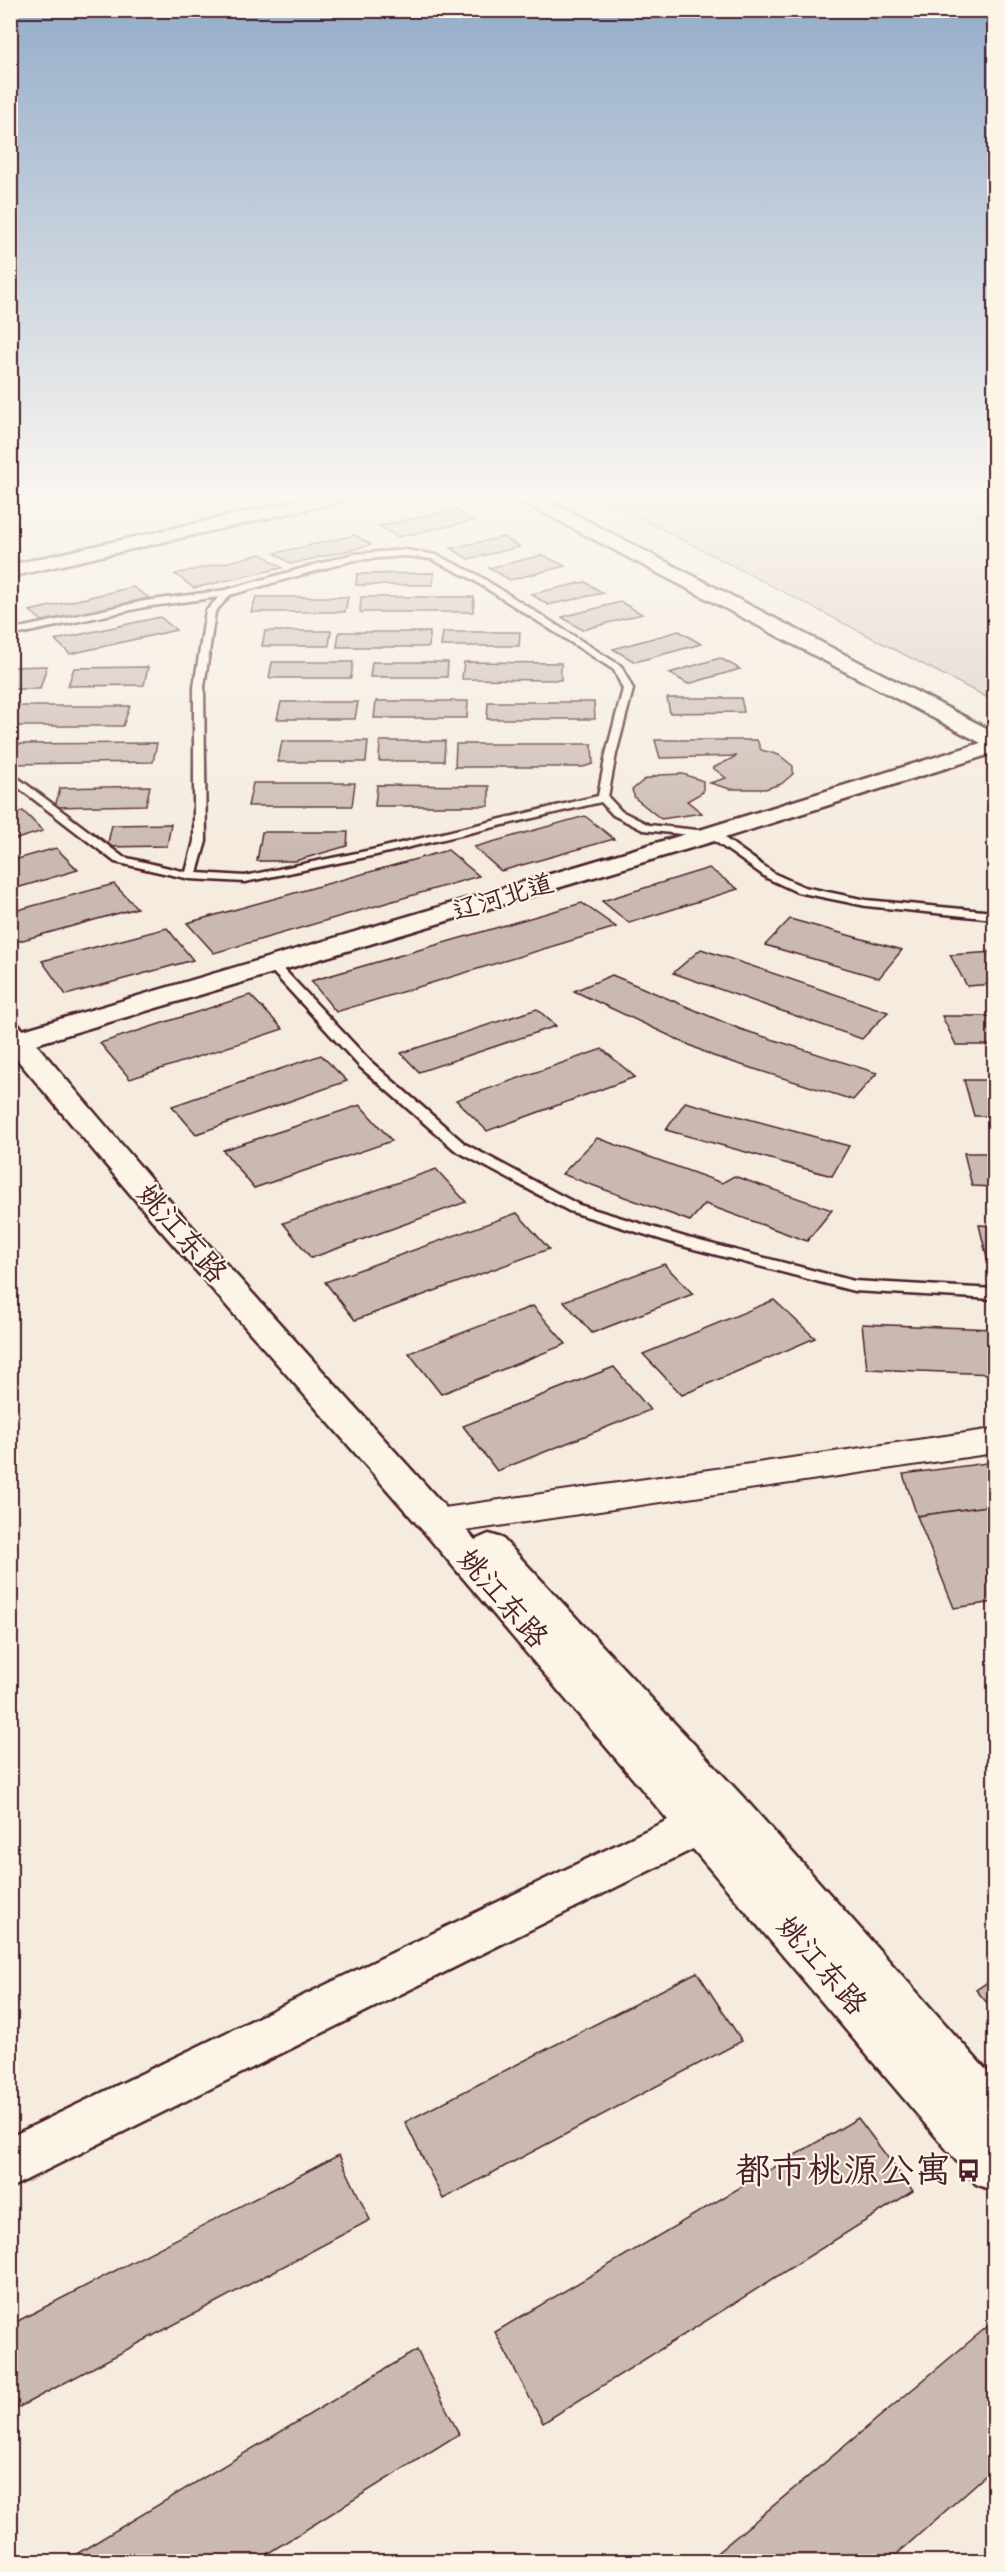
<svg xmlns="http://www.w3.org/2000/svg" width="1005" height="2572" viewBox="0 0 1005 2572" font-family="Caveat,'LXGW WenKai TC',sans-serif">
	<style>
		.green { fill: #dbcec4; stroke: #927678; stroke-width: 1.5 }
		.building { fill: #cab9b1; stroke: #4a1f2b; stroke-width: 1.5 }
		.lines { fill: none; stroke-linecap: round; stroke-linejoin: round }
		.lane-casing { stroke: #4a1f2b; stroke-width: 5 }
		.street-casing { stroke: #4a1f2b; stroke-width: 4 }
		.secondary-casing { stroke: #4a1f2b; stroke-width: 5 }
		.lane { fill: #fcf5e5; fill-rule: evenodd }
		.street { fill: #fcf5e5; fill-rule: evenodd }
		.secondary { fill: #fcf5e5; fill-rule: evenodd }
		.labels { text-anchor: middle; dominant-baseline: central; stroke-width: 4.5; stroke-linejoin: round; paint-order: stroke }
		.far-street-label { font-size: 26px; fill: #4a1f2b; stroke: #fcf5e5 }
		.street-label { font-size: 30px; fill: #4a1f2b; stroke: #fcf5e5 }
		.near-poi-label { font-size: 36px; fill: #4a1f2b; stroke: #fcf5e5; text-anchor: end }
	</style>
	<rect width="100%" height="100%" fill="#f5ecde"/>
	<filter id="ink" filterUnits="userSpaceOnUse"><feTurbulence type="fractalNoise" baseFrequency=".0167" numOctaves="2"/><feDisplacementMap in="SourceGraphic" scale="12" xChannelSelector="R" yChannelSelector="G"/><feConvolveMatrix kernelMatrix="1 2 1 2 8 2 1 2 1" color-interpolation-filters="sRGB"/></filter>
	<g filter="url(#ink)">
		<path class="green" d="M598,496h396v13l-15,5 15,7v180z"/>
		<g class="building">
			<path d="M455,509l19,12 -77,16 -18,-11z"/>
			<path d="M355,535l16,10 -80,19 -16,-11z"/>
			<path d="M503,537l17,10 -52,12 -17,-11z"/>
			<path d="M262,554l20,14 -88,20 -19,-14z"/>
			<path d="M543,555l22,11 -55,14 -21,-12z"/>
			<path d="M434,573l-1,12h-77l1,-11z"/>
			<path d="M585,582l18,11 -55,12 -17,-11z"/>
			<path d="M133,587l16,11 -104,25 -15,-12z"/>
			<path d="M256,597h92l-3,15h-94z"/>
			<path d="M361,597h113l-1,15h-113z"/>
			<path d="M621,602l21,12 -60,16 -20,-13z"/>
			<path d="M160,617l16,13 -106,24 -15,-14z"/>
			<path d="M265,631h66l-2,15h-67z"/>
			<path d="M679,631l22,13 -66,18 -22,-13z"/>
			<path d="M339,632h91l-1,15h-92z"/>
			<path d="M443,632h77l-1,14h-78z"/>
			<path d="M720,658l20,11 -52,15 -19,-11z"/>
			<path d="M272,662h81l-2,16h-82z"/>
			<path d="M372,662h76l-1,15h-77z"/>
			<path d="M464,662l97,1v17l-99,-1z"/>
			<path d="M47,666l-7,23h-30v-22z"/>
			<path d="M148,667l-4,18 -76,1 6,-18z"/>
			<path d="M667,698h74l3,14 -74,1z"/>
			<path d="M376,701h92l-1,17h-93z"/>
			<path d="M281,702h77l-3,17h-78z"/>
			<path d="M488,702h106l1,17h-108z"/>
			<path d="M10,706h120l-7,20h-113z"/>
			<path d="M655,740h102l4,10 18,5 14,11v8l-12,10 -16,5h-35l-20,-6 16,-5 -13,-10 24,-12 -77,2z"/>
			<path d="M282,741h86l-2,21h-88z"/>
			<path d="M380,741h65l-1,20h-65z"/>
			<path d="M157,743l-4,19 -143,2 2,-20z"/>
			<path d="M456,744h136l1,20 -10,3h-128z"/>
			<path d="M683,774l20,7v11l-16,9 15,12 -41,6 -26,-21 -3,-8 12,-10 15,-5z"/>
			<path d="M253,783h102l-3,23h-104z"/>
			<path d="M377,785l112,1v20h-114z"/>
			<path d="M150,786l-4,19 -91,2 5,-19z"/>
			<path d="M23,811l20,20 -33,10v-27z"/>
			<path d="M585,816l29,23 -113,32 -27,-24z"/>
			<path d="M171,824l-4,22 -60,1 5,-22z"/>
			<path d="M262,832h86l-1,14 -52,15h-38z"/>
			<path d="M56,848l22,22 -68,20v-29z"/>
			<path d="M448,850l31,26 -265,77 -27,-30z"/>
			<path d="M709,868l29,21 -109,34 -27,-22z"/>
			<path d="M114,884l23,24 -125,35 -2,-1v-30z"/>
			<path d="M582,903l34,24 -280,85 -25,-31z"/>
			<path d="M790,919l112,31 -23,28 -114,-33z"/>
			<path d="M167,928l26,32 -127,35 -24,-34z"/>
			<path d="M701,949l187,63 -26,27 -189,-66z"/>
			<path d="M994,952v32l-27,2 -17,-31z"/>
			<path d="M612,975l128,54 137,44 -24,27 -140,-44 -139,-65z"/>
			<path d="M250,995l33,34 -153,50 -30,-36z"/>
			<path d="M537,1009l19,17 -137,46 -18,-19z"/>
			<path d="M942,1016h52v29h-38z"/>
			<path d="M602,1049l33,28 -148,54 -31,-31z"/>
			<path d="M321,1055l26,26 -151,53 -24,-28z"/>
			<path d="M964,1080h30v36h-20z"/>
			<path d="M685,1102l164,44 -17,30 -166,-46z"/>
			<path d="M360,1105l32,36 -138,47 -31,-38z"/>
			<path d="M597,1138l125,45 12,-7 98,34 -25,31 -102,-37 -15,17 -128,-47z"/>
			<path d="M964,1153h30v34l-22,-1z"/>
			<path d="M436,1169l30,33 -155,56 -28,-35z"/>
			<path d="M517,1213l32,36 -194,71 -30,-38z"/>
			<path d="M979,1225l15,1v40h-5z"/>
			<path d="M664,1264l29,30 -101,39 -28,-32z"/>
			<path d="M774,1300l41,38 -133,57 -39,-41z"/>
			<path d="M533,1306l33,38 -125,50 -32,-41z"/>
			<path d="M862,1324l132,5v45l-127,-5z"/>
			<path d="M614,1367l36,43 -153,61 -34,-45z"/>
			<path d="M994,1462v43l-77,11 -14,-42z"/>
			<path d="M994,1505v97l-40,6 -37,-92z"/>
			<path d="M697,1972l45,69 -299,158 -38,-77z"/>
			<path d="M994,1978v33l-18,-21z"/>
			<path d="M858,2118l55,73 -370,232 -48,-91z"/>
			<path d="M339,2155l31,65 -360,192v-87z"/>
			<path d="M994,2321v147l-106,94h-182z"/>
			<path d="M417,2350l42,84 -205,128h-191z"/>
		</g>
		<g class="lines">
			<defs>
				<g id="lane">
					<path d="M406,550l30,5 40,19 145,92 12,23 -17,65 -8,43 13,14 28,14 67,7 59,42 29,13 62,13 128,12v7l-128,-13 -69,-14 -30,-14 -58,-41 -66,-7 -30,-15 -12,-13 -225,53 -131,27 -55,-3 -75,-17 -105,-81v-9l113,85 63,15 8,-31v-154l12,-76 13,-14 -74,10 -135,29v-6l135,-29 81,-11 127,-36zM406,556l25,3 39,19 144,92 9,19 -17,65 -8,42 -222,53 -131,27 -48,-3 9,-32 -2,-154 11,-75 15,-17 124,-35z"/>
					<path d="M273,961l4,1 93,99 95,83 114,61 109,33 166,43 140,8v10l-140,-8 -175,-46 -110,-34 -114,-61 -95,-83 -91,-99v-6z"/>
				</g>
				<path id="street" d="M994,1429v24l-557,82 -12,-4 -5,-9 5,-9 12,-4z"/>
				<g id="secondary">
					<path d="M317,496h34l-9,5 -332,76v-12z"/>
					<path d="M516,496h23l455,236v21l-273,86 -685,205 144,169 295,327 14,-6 13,4 242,260 250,281v112l-18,-7 -283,-335 -683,339v-51l658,-317 -244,-288 -266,-305 -148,-176v-27l10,2 3,4 680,-201 278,-86 -462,-243z"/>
				</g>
			</defs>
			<use href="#lane" class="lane-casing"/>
			<use href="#street" class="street-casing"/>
			<use href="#secondary" class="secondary-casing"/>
			<use href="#lane" class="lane"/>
			<use href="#street" class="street"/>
			<use href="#secondary" class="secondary"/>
		</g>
	</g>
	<linearGradient id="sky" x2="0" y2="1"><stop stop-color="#95adca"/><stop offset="0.58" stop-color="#faf6f0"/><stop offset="1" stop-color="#faf6f0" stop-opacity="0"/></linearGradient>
	<rect width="1005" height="856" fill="url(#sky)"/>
	<defs>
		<symbol id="bus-bare" viewBox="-9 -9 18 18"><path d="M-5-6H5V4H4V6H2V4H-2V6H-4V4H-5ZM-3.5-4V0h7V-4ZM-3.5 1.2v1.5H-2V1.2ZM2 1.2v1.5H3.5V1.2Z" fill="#4a1f2b" stroke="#fcf5e5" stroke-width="2.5" paint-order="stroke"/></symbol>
	</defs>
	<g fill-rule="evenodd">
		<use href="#bus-bare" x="952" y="2154" width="33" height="33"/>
	</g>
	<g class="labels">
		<g class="far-street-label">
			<text transform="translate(503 897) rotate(-17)">辽河北道</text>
		</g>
		<g class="street-label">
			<text transform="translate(182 1233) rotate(49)">姚江东路</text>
			<text transform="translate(503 1598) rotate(49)">姚江东路</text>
			<text transform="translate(822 1965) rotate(49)">姚江东路</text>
		</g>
		<g class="near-poi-label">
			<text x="951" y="2170">都市桃源公寓</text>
		</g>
	</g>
	<rect width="1005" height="2572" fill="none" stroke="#fcf5e5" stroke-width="36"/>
	<rect x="18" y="18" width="969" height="2536" fill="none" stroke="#4a1f2b" stroke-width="2" filter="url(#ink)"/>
</svg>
